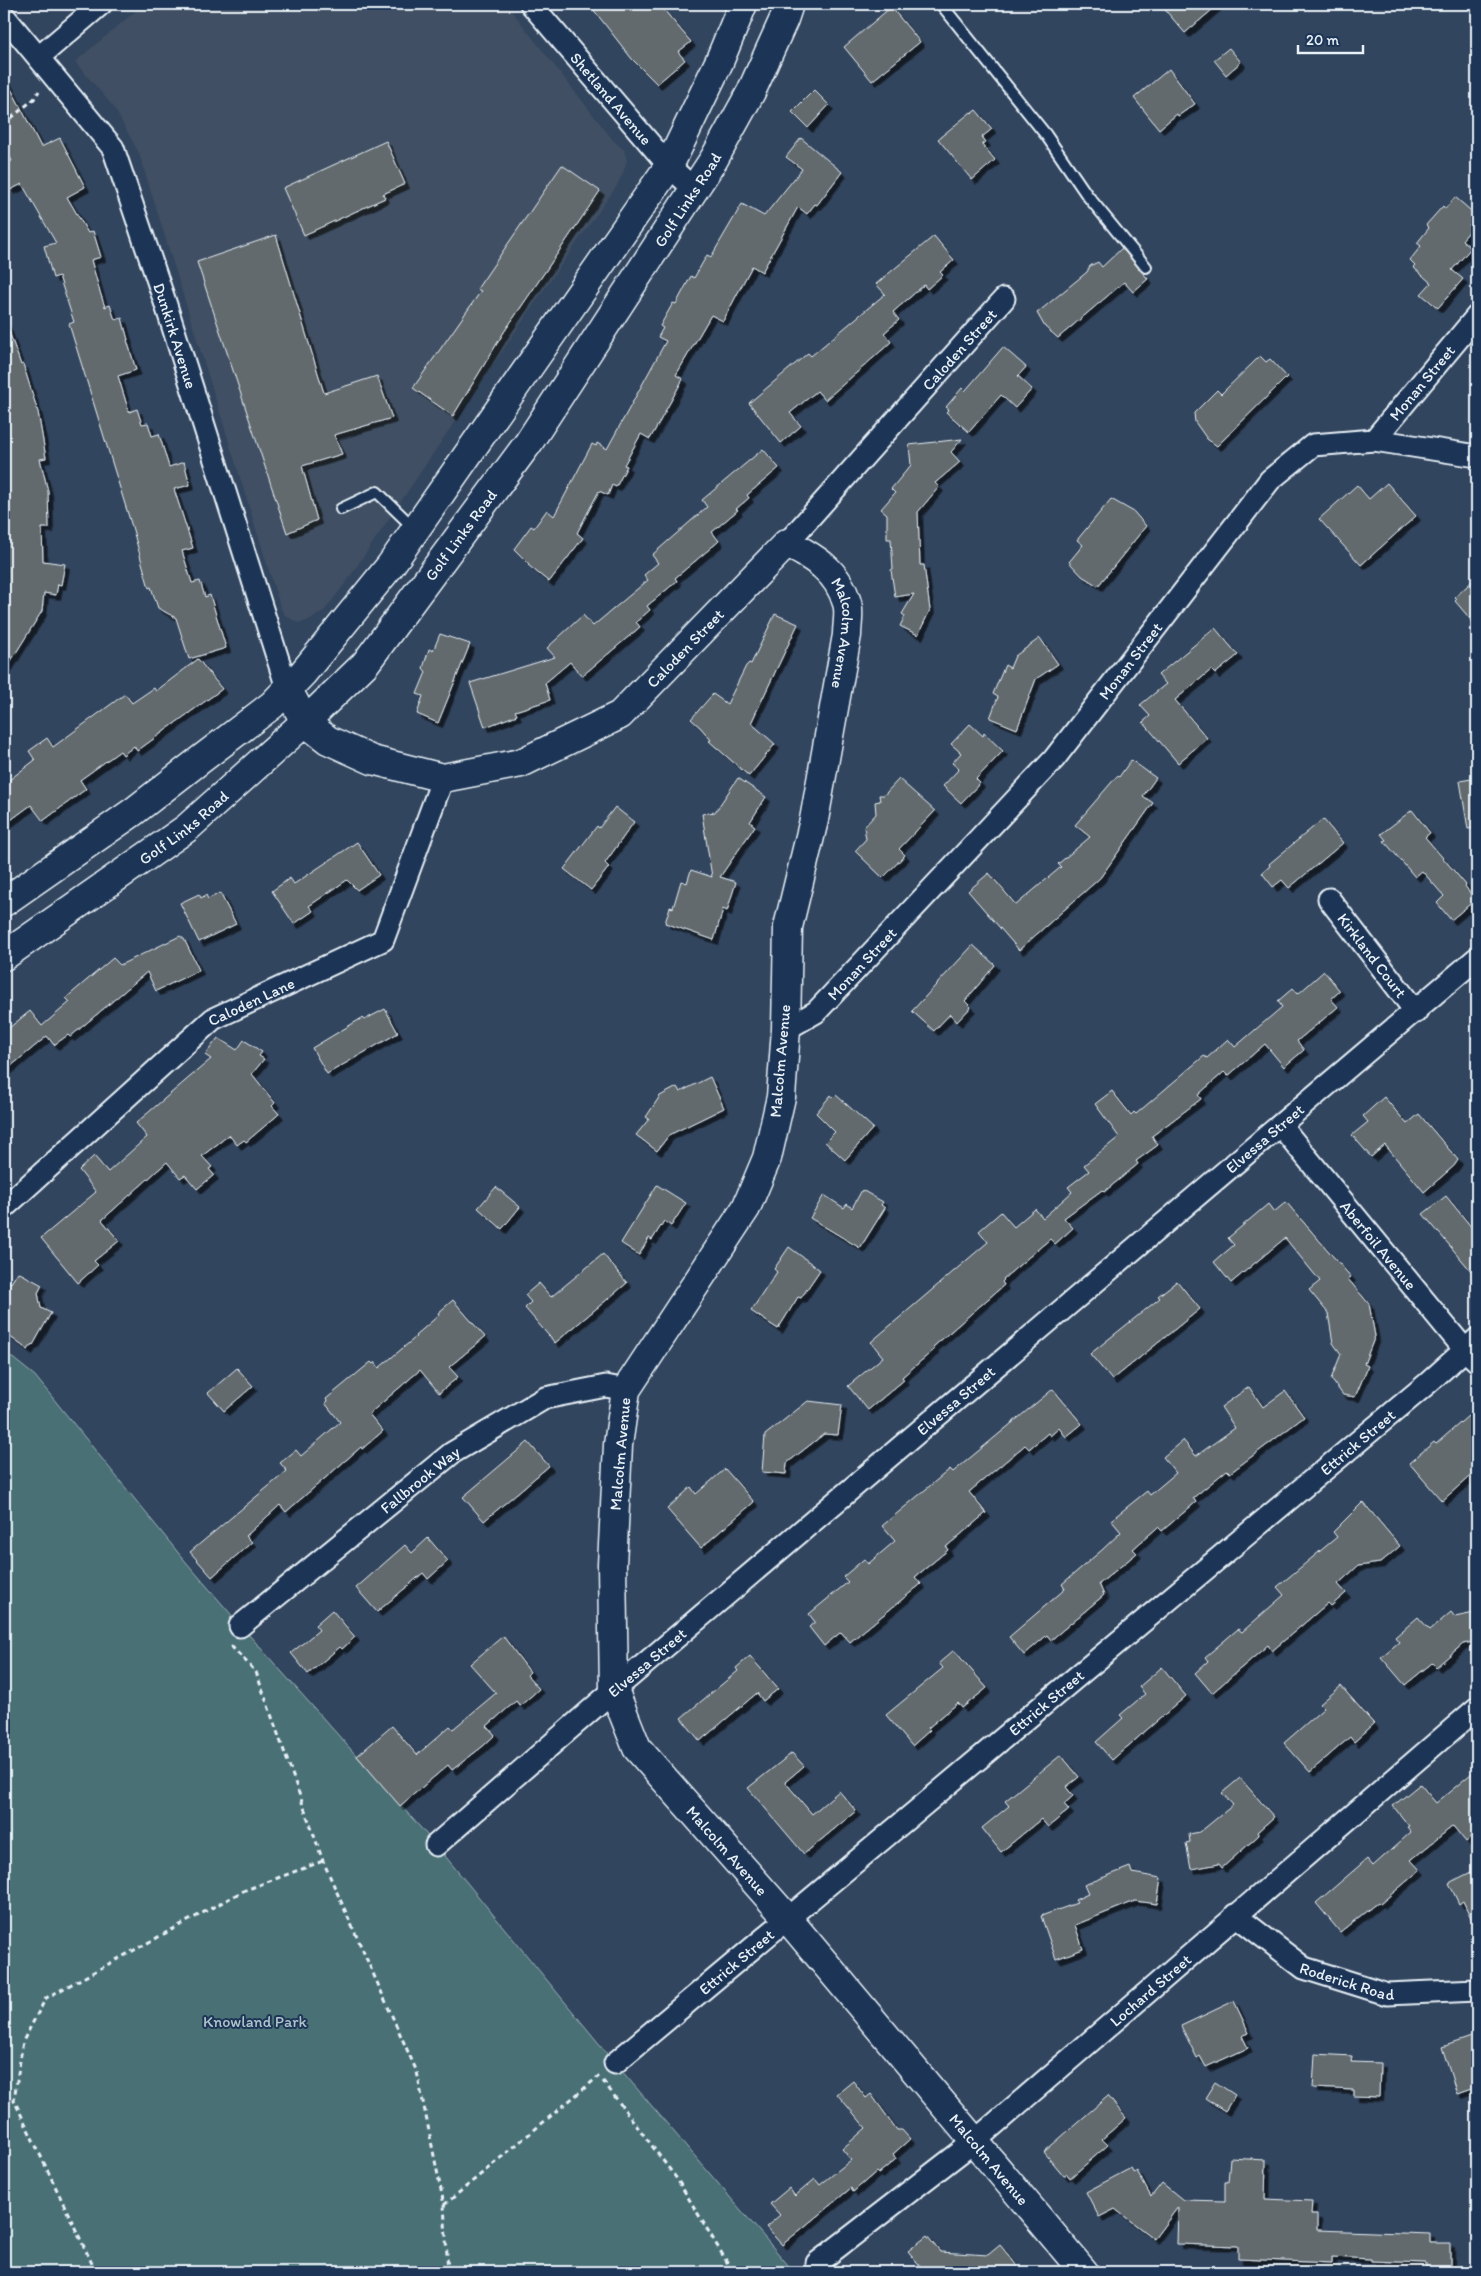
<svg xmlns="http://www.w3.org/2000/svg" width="1481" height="2276" viewBox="0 0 1481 2276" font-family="Itim,sans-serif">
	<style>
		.built { fill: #405063 }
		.green { fill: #487075; stroke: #98b0b6 }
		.building { fill: #626a6e; stroke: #e8f1f8; filter: url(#shadow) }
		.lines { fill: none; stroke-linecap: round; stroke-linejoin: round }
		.lane-casing { stroke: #e8f1f8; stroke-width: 14 }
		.street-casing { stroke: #e8f1f8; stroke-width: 25 }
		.secondary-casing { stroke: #e8f1f8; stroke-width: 31 }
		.path { stroke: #e8f1f8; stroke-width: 3; stroke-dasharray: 5 4; stroke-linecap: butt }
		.lane { stroke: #1d3557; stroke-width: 10 }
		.street { stroke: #1d3557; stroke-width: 21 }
		.secondary { stroke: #1d3557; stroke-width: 28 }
		.labels { text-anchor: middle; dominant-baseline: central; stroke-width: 4; stroke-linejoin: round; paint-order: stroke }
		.street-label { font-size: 16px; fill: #e8f1f8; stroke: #1d3557 }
		.park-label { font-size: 16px; fill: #b0c4ca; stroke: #1d3557 }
	</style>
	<defs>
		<filter id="shadow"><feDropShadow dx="4.5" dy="4.5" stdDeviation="0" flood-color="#0009"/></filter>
	</defs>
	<rect width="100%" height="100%" fill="#32455e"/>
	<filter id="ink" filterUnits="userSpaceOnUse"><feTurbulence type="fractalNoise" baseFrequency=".02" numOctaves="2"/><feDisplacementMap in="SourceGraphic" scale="10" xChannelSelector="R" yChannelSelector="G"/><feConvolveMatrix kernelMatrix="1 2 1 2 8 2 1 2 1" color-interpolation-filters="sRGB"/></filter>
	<g filter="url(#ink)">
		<path class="built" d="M144,4h362l107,136 11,10 3,10 -4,13 -7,14 -67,95 -202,299 -23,30 -17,10 -9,2 -13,-8 -4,-6 -142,-456 -26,-47 -38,-44z"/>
		<path class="green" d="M4,1351l31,25 145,179 61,71 195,219 179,218 179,209h-790z"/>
		<g class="building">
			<path d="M589,4h70l32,38 -13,10 7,8 -28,24 -25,-25z"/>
			<path d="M1160,4h59l-34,29z"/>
			<path d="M891,7l29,35 -48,39 -28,-34z"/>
			<path d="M1229,48l12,14 -15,13 -12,-15z"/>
			<path d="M1169,69l26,35 -17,12 -1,-2 -18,15 -25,-31z"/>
			<path d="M4,75l37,72 19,-9 25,49 -18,10 21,36 5,-2 8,26 -10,3 9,32 5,15 5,-2 5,15 7,-2 6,22h-1l9,30 -18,6 11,36 8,-3 5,15 6,-1 4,13 7,-2 10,33 15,-5 6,23 -16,4 19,59 -11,3 10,32 8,-2 5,16 5,-2 16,53 -37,11 -13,-41 -18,-10 -7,-21 -2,1 -16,-58 -64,-206 5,-2 -15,-46 -6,2 -9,-32 12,-3 -34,-59 -12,6 -6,-14v-10l8,-5 -8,-16z"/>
			<path d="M814,90l15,15 -21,23 -16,-16z"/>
			<path d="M976,110l16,19 -10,8 4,5 -4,2 13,16 -23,20 -34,-41 33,-27 1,1z"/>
			<path d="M801,138l41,34 -25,33 -2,-1 -8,10 -9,-7 -36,65 -10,-6 -29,55 -12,-6 -35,60 7,4 -33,60 -9,-5 -17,31 3,1 -11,21 -4,-2 -4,10 -9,-4 -22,42 6,5 -34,44 -21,-17 1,-1 -15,-15 17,-23 3,2 13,-18 7,6 38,-72 4,2 1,-3 10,6 59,-108 -8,-4 5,-9 -3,-2 13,-23 3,1 15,-28 3,2 13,-23 4,2 31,-53 22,12 38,-47 -16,-12z"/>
			<path d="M386,141l19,43 -22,10 2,4 -81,37 -21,-47z"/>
			<path d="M562,165l38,26 -96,141 -51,84 -40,-28 68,-97 -4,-2z"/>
			<path d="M1455,197l22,19 -8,10 3,2 -10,12 9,8 -19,22 11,9 -25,29 -17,-14 10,-11 -18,-16 2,-2 -5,-5 11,-14 -4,-3 12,-15 -3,-3 17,-19 2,3z"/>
			<path d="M276,235l48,158 53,-17 15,42 -58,17 8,19 -40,12 15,54 -30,13 -90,-271z"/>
			<path d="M934,236l20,24 -14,12 3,3 -16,14 -3,-4 -31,27 6,8 -15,13 7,9 -29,26 -37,32 -8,-9 -27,22 11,13 -20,17 -32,-40 59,-50 3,3 74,-62 -9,-10z"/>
			<path d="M1122,248l26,31 -15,13 -9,-10 -66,56 -13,-11 -8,-14 50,-41 3,-6 8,-4 4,5z"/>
			<path d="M4,323h2l15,42 2,-1 15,48 8,46 -6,1 8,32 1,37h-7l1,33 22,3 -4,21 -3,-1 -2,11 -12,-2 -2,18 -38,61z"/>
			<path d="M1003,347l23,20 -8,9 14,13 -17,19 -14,-13 -32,37 -23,-20 3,-3 -3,-2 16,-19 3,3z"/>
			<path d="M1260,356l6,6 4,-3 17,18 -70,69 -10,-7 -12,-17 -1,-9 23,-23 4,4z"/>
			<path d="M962,439l-11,13 9,10 -25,21 4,4 -21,25 2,53h4l6,45 -12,25 -18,-9 5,-10 -3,-2 12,-20 -19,3 -4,-27 2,-1 -2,-30h-4v-25l-6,-5 14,-16 -4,-4 20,-24 -2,-20z"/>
			<path d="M763,449l16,19 -32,27 2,3 -13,11 2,1 -26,22 7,9 -44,37 2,3 -30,25 3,4 -14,12 4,5 -58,49 -12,-14 -25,21 5,17 -35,11 2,4 -32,12 -15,-44 85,-26 -8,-9 36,-33 10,11 55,-46 -4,-5 14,-12 -6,-8 55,-48 -5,-7z"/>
			<path d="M1387,483l29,33 -55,49 -42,-46 38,-34 12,14z"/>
			<path d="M1111,499l23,13 12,14 -48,60 -16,-10 -13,-14 14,-17 -6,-5z"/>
			<path d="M1477,577v50l-22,-26 2,-2 -2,-2z"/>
			<path d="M775,614l23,10 -47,99 24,21 -26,32 -40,-35 2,-1 -10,-12 -10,-9 22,-25 14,10 19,-38 3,-3 2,1z"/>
			<path d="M1215,628l23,27 -23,19 -4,-4 -36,30 32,38 -29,25 -35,-41 7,-6 -10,-11 26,-21 -8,-9z"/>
			<path d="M440,634l30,10 -32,79 -21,-9 6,-18 -6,-2 9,-22 -3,-4 6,-19 4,2z"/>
			<path d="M1040,638l18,26 -22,15 -19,50 -27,-11 8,-21 -5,-3 12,-29 5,3 5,-12z"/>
			<path d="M198,659l24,30 -85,62 -3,-5 -11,9 -3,-4 -40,29 6,9 -43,32 -12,-16 -27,20v-41l31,-24 -6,-9 18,-13 6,9 72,-53 7,9 22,-15 2,3z"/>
			<path d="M970,724l13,12 1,-3 19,18 -27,28 4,4 -19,20 -18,-17 16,-17 -7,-6 9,-10 -10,-9z"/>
			<path d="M1131,760l25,18 -13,18 10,7 -53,75 -81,72 -51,-59 21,-18 27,32 45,-38 -3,-3 32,-27 -15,-12 42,-49 2,1z"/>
			<path d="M738,778l28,19 -16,25 5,4 -35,51 16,5 -9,29 -4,-2 -9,31 -49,-17 5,-16 3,1 8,-27 6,2 4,-13 21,7 -10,-63 13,-2z"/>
			<path d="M1477,778v50l-9,1 -8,-48z"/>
			<path d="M899,779l36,32 -36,38 6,6 -22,23 -28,-27 11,-12 -2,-12 12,-13 -1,-12 5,-1 -1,-6h5z"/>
			<path d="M615,807l19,15 -29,41 4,4 -18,23 -27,-21 33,-43 2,2z"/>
			<path d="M1412,810l18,23 -5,4 41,48 -1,1 10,14 -24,20 -14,-17 7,-7 -22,-25 -7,6 -31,-36 2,-1 -5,-6z"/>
			<path d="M1323,819l20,24 -54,45 -7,-8 -9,7 -11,-14 8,-7 -1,-2z"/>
			<path d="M357,842l22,33 -22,15 -10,-10 -38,26 4,5 -19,13 -22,-33 18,-13 4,6z"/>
			<path d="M220,893l16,31 -37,18 -19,-39 19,-9 2,4 5,-3 2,4z"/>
			<path d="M180,936l4,3 15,31 -43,21 -9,-19 -77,65 -2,-2 -14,10 -7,-9 -43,36v-40l26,-21 12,15 28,-24 -4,-4 47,-40 7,7z"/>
			<path d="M973,945l22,20 -30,36 6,6 -14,15 -7,-8 -16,17 -22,-20z"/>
			<path d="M1324,971l16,20 -9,8 7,8 -41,34 7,9 -20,17 -19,-23 -37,32 -4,-4 -26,23 3,4 -49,37 6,9 -22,16 2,3 -34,28 -2,-2 -38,28 9,10 -18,16 -5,-5 -47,40 1,1 -2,2 2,3 -71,62 2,2 -33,28 2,3 -36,30 -20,-24 35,-29 -12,-15 117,-100 -9,-11 22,-19 13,15 21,-18 8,9 29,-26 -4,-5 21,-16 -5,-6 35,-28 -24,-33 17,-13 19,24 3,-3 2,2 68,-58 3,2 21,-19 7,8 47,-40 -4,-6 15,-13 5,6z"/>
			<path d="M385,1009l13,24 -71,41 -15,-26 50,-30 2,2z"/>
			<path d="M218,1038l19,12 7,-10 18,12 -3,4 5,3 -12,15 23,29 -3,3 7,8 -33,28 -2,-2 -7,5 -8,-10 -27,21 10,11 -3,2 5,6 -17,14 -12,-14 -5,3 -13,-16 -65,58 17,21 -25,20 4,4 -20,18 -37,-45 55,-46 -17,-22 15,-14 14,16 39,-35 -11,-14 75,-64 -6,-4z"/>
			<path d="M710,1077l14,31 -55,27 -12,16 -21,-16 13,-16 -3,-2 14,-21 17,-9 3,5z"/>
			<path d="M831,1095l2,3 3,-3 37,33 -28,32 -20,-18 10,-10 -19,-19z"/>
			<path d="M1384,1097l23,27 12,-10 39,46 -4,6 -30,26 -39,-47 -14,12 -19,-22 16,-13 -5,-6z"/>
			<path d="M657,1185l29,18 -15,23 -7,-5 -12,19 -3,-2 -10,17 -18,-12z"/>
			<path d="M496,1187l24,20 -18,22 -24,-21z"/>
			<path d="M862,1190l21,12 -2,3 4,3 -25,40 -50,-30 14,-23 20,13 3,-4 5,4z"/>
			<path d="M1446,1196l31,38v44l-54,-64z"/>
			<path d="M1286,1202l65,75 -3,2 21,25 6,32 -11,28 4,2 -13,31 -12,-2 -12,-16 10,-25 -8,-11 -5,-30 -19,-23 11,-9 -35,-43 -54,45 -17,-21 20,-17 -6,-7 40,-34 6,8z"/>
			<path d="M789,1247l31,23 -19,28 -3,-1 -20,32 -27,-18 26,-39 -3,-3z"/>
			<path d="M603,1254l24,29 -72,60 -30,-35 6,-6 -6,-7 14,-12 12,14z"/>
			<path d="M18,1272l24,13 -4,8 3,15 10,5 -18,32 -1,-1 -4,6 -19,-14 -5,-21v-36l7,4z"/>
			<path d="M1177,1281l23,28 -88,71 -22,-26 70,-56 -2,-2z"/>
			<path d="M453,1300l32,37 -36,30 9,10 -19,16 -19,-23 -51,44 14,17 -21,18 -1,-2 -75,65 -6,-7 -34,31 6,6 -40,35 -22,-25 97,-81 -7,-8 16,-13 5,6 39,-34 -15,-19 2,-2 -1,-2 45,-37 2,2 2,-2 4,6 37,-31 -1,-1 24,-21 -1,-2z"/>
			<path d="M237,1368l16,18 -29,25 -16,-18z"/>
			<path d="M1249,1387l14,20 22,-16 19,26 -74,56 -3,-3 -34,28 3,4 -34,29 -4,-4 -25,22 4,4 -38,31 5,11 -53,45 -4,-5 -23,20 -15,-18 56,-48 -3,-5 40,-34 19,-18 -10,-12 36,-29 3,4 26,-22 -13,-16 20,-17 13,16 39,-28 -14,-21z"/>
			<path d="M1053,1389l29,35 -16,13 -7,-9 -9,8 -2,-3 -19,16 -4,-4 -56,47 17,21 -40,34 2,3 -33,27 6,7 -71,58 -9,-10 -17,14 -15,-19 6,-5 -6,-8 39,-32 -5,-5 21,-18 4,5 27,-23 -13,-15 68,-57 3,3z"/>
			<path d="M808,1401l34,4 -4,30 -14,-1 -37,29 -1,11 -24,-2 3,-37z"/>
			<path d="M1468,1416l9,10v44l-35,31 -33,-38 25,-21 2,2z"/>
			<path d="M528,1442l21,24 -65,55 -21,-24z"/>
			<path d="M725,1469l29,33 -53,46 -34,-39 24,-22 5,7z"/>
			<path d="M1363,1502l37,44 -20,17 -22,3 -20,18 8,9 -15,13 -3,-3 -56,48 -4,-6 -56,48 -17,-20 13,-12 -3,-4 33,-28 4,3 42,-37 -7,-8 60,-50 -4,-5z"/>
			<path d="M428,1538l20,23 -20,18 -5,-6 -46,39 -21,-24 49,-43 7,8z"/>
			<path d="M332,1610l23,27 -13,12 -2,-2 -32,27 -17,-21 28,-23 -4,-5z"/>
			<path d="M1451,1612l4,5 19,-4 3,28 -14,3 -27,23 -4,-4 -27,22 -24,-28 18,-15 -4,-5 23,-20 12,13z"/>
			<path d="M503,1636l27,36 -3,3 12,14 -19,17 -4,-5 -29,25 8,9 -13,12 -30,23 -4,-5 -48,41 -43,-50 35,-30 25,29 33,-29 3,3 43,-36 -26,-29z"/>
			<path d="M954,1650l33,38 -25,20 -4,-5 -30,25 2,2 -18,16 -26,-31 57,-47 -4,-5z"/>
			<path d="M750,1656l28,33 -15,12 -6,-8 -57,48 -19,-23 57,-47 -2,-3z"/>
			<path d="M1162,1667l24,29 -74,64 -16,-18 27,-24 -3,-3 25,-21 -6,-7z"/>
			<path d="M1341,1686l33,38 -20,18 -4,-5 -40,35 -26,-29 40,-35 -4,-4z"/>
			<path d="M792,1753l12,13 -19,16 27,32 27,-23 17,20 -52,43 -56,-66z"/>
			<path d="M1061,1755l18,22 -13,10 7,9 -9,8 5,6 -21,17 -7,-8 -40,33 -19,-24 27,-22 -4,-5z"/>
			<path d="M1477,1769v44l-7,6 7,9v4l-11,10 -13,-16 -42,34 9,10 -40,34 -2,-2 -38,30 -24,-29 51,-44 6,7 38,-34 -4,-5 2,-1 -16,-20 27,-22 16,19z"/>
			<path d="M1240,1778l34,39 -17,15 2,3 -37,33 -3,-4 -28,5 -5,-26 4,-1 -1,-8 11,-2 33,-27 -11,-12z"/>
			<path d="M1130,1867l2,6 29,5 -4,26 -22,-3 -60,24 8,24 -27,10 -15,-43 36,-13 -2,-3 13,-6 -4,-9z"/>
			<path d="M1477,1869v62l-14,-30 -4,3 -10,-21z"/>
			<path d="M1234,2001l15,32 -7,3 6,12 -42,19 -6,-11 -3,2 -16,-32z"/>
			<path d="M1477,2035v52l-20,7 -15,-47z"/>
			<path d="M1315,2054l37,2 -1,6 29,1 -1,34 -25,-1v-6l-41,-2z"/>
			<path d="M853,2081l13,17 5,-4 26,36h5l8,9 -17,15 3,5 -18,15 -2,-2 -23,20 -2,-4 -69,57 -16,-18 14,-12 -10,-11 19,-16 6,8 20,-17 5,6 31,-25 -9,-11 24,-21 -29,-34z"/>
			<path d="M1215,2082l20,13 -10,16 -20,-13z"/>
			<path d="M1108,2096l18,22 -24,21 6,6 -38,33 -3,-4 -3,2 -20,-24z"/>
			<path d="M1230,2158l36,2 -1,39 47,2 -1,14h6v15l113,4v9h20v26l-24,-1v-5l-55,-2v-2l-39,-2v6l-94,-4v-13l-61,-2 1,-37 -24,32 -39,-30 -16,8 -13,-25 45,-24 3,5 3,-2 14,26 11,-14 21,17 42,1v-19h3z"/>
			<path d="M927,2236l13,16 48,3 12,-10 22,27h-97l-17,-21z"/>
		</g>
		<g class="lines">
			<defs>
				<g id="lane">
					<path d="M941,4l105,131 41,60 59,72"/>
					<path d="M341,509l36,-17 38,37"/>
				</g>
				<g id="street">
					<path id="s1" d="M531,4l138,162 25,23"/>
					<path id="s2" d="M4,16l109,132 52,154 122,386"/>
					<path d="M39,57l62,-53"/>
					<path d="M1374,440l103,16"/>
					<path id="s3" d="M787,543l217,-244"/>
					<path id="s4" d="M1329,899l87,113"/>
					<path id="s5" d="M786,1029l30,-17 238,-253 216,-279 43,-35 61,-5 103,-124"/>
					<path id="s6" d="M1281,1126l184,224 12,11"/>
					<path id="s7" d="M8,1204l205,-185 170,-79 60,-162"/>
					<path id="s8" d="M240,1626l212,-173 93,-55 61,-12 20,4"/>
					<path id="s9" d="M436,1845l178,-155 863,-732"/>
					<path id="s10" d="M1235,1915l69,53 83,26 90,-4"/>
					<path id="s11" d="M615,2063l813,-680 49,-44"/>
					<path id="s12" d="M817,2263l158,-122 502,-433"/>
				</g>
				<g id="secondary">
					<path id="s13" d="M287,688l18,34 23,18 44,20 71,18 78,-15 99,-48 167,-172c28,15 51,28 60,60 3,9 0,22 0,32l-33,185 -26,107 -2,102 -5,68 -14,61 -21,50 -120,182 -8,55 -6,120 2,125 23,58 150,170 297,354"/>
					<path d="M4,902l129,-90 67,-52 72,-55 31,-32 87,-107 279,-400 50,-104 24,-58"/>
					<path id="s14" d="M4,956l183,-128 118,-106 60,-58 164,-222 185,-283 37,-67 33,-73 5,-15"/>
				</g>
			</defs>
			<use href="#lane" class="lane-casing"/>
			<use href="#street" class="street-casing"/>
			<use href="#secondary" class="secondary-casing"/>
			<g class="path">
				<path d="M4,124l30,-25 5,-8"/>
				<path d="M231,1646l25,26 67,189 94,211 27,133 4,67"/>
				<path d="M603,2081l74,98 56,93"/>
				<path d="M444,2205l155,-129"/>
				<path d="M96,2272l-82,-172 9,-59 23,-43 197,-107 80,-30"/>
			</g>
			<use href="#lane" class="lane"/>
			<use href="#street" class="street"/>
			<use href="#secondary" class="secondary"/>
		</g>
	</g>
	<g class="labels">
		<g class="street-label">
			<text stroke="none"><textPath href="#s1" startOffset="124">Shetland Avenue</textPath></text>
			<text stroke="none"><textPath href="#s14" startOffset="1031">Golf Links Road</textPath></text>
			<text stroke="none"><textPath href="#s2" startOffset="369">Dunkirk Avenue</textPath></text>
			<text stroke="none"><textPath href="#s3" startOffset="259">Caloden Street</textPath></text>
			<text stroke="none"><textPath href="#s5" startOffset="926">Monan Street</textPath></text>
			<text stroke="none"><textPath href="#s14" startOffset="626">Golf Links Road</textPath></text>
			<text stroke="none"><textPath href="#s13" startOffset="736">Malcolm Avenue</textPath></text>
			<text stroke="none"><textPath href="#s13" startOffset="472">Caloden Street</textPath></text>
			<text stroke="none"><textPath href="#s5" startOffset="506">Monan Street</textPath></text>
			<text stroke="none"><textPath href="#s14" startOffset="221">Golf Links Road</textPath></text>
			<text stroke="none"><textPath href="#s4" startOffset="71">Kirkland Court</textPath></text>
			<text stroke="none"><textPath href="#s5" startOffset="101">Monan Street</textPath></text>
			<text stroke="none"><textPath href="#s7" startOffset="318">Caloden Lane</textPath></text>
			<text transform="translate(780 1061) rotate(-85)">Malcolm Avenue</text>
			<text stroke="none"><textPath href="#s9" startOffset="1089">Elvessa Street</textPath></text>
			<text stroke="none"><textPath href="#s6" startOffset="154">Aberfoil Avenue</textPath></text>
			<text stroke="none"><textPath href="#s9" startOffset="684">Elvessa Street</textPath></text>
			<text stroke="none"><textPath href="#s11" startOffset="968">Ettrick Street</textPath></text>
			<text transform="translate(620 1454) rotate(-85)">Malcolm Avenue</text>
			<text stroke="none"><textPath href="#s8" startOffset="232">Fallbrook Way</textPath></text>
			<text stroke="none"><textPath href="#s9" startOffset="279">Elvessa Street</textPath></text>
			<text stroke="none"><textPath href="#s11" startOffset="562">Ettrick Street</textPath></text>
			<text stroke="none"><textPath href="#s13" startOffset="2041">Malcolm Avenue</textPath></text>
			<text stroke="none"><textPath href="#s11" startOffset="158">Ettrick Street</textPath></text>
			<text stroke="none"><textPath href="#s10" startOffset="132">Roderick Road</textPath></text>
			<text stroke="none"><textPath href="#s12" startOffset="431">Lochard Street</textPath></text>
			<text stroke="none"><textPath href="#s13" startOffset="2446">Malcolm Avenue</textPath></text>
		</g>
		<g class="park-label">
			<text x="255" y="2021">Knowland Park</text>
		</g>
	</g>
	<rect width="1481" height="2276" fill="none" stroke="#1d3557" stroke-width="20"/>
	<rect x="10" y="10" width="1461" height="2256" fill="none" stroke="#e8f1f8" stroke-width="2" filter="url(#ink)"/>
	<path d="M1298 45v8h65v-8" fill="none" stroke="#e8f1f8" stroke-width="2.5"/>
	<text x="1306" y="45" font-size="15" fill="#e8f1f8" stroke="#1d3557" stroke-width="4" paint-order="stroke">20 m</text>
</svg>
